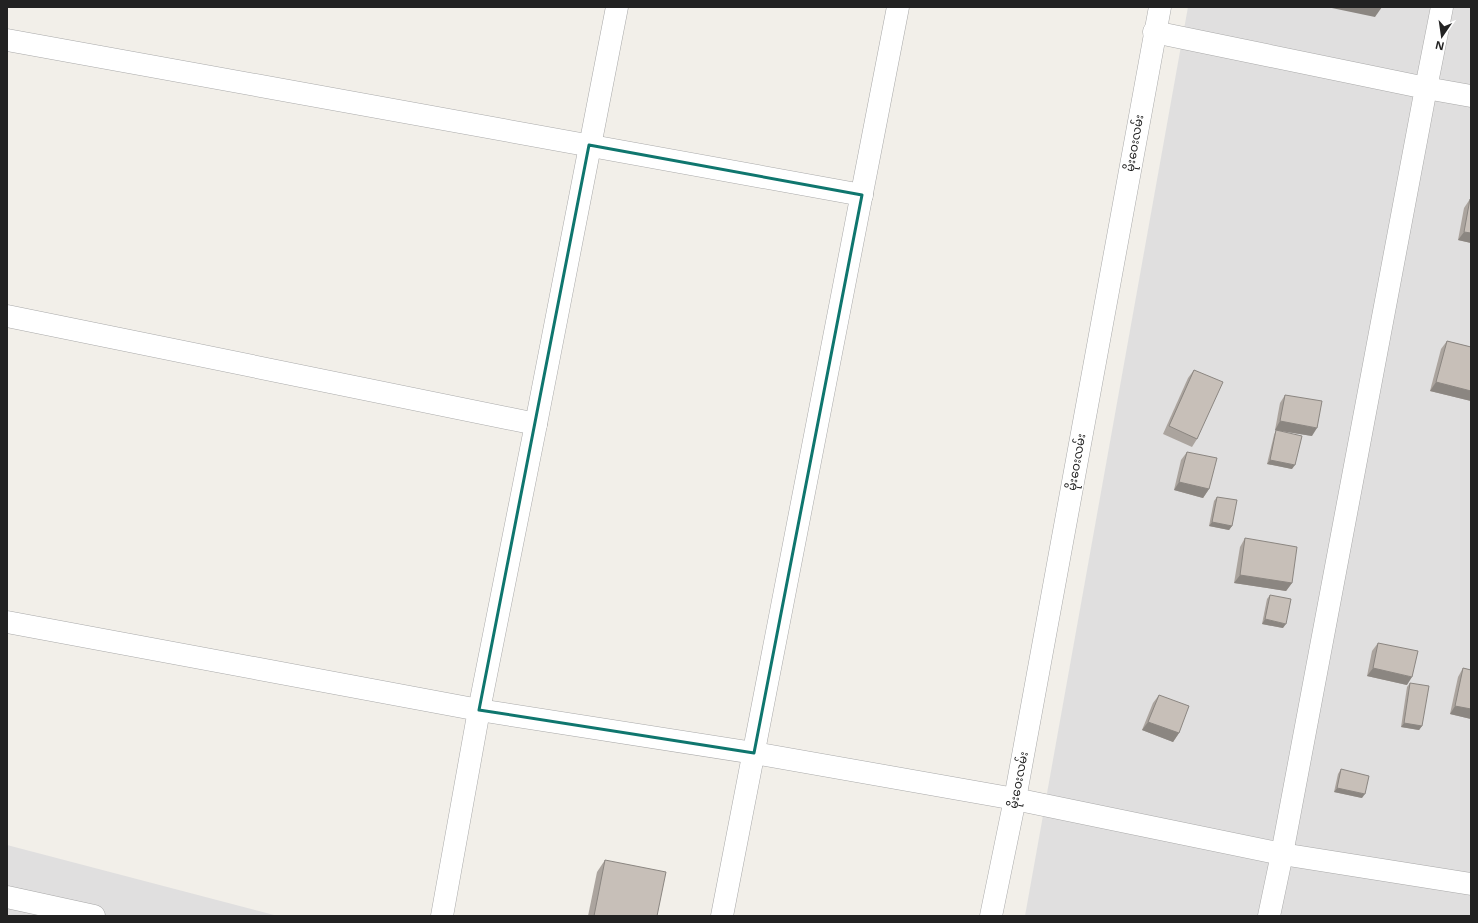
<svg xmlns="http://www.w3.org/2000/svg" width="1478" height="923" viewBox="0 0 1478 923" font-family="'Open Sans','Noto Sans Myanmar',sans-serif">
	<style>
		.residential { fill: #e0dfdf }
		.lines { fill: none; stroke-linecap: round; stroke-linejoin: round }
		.minor-casing { stroke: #a9a9a9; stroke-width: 23 }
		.tertiary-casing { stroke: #a9a9a9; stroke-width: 23 }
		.minor { stroke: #fff; stroke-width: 22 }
		.tertiary { stroke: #fff; stroke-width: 22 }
		.wall { fill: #aba49e }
		.shaded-wall { fill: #8b8681 }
		.building { fill: #c7bfb8; stroke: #8b8681 }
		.marked { fill: none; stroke: #0f766e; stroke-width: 3; stroke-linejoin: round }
		.labels { text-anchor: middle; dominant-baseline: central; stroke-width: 3; stroke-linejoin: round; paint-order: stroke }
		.street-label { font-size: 12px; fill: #222; stroke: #fff }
	</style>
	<rect width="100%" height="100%" fill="#f2efe9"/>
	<g class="residential">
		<path d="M1188,7h283v909h-446z"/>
		<path d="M7,845l271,71h-271z"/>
	</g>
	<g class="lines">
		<defs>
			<g id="minor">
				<path d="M1442,7l-16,81 45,8"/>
				<path d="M1154,32l272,56 -144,766 -13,62"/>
				<path d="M7,40l855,155"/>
				<path d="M7,316l529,108"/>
				<path d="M7,622l472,88 275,43 261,46 267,55 189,30"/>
				<path d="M7,897l87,19"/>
				<path d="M442,916l37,-206 57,-286 81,-417"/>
				<path d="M722,916l176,-909"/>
			</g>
			<path id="tertiary" d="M991,916l24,-117 145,-792"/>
		</defs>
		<use href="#minor" class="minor-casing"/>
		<use href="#tertiary" class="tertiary-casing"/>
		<use href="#minor" class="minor"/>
		<use href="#tertiary" class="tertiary"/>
	</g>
	<g class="wall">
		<path d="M1470,199l1,44 -13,-3 6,-32z"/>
		<path d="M1447,341l24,6v54l-41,-10 11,-42z"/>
		<path d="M1194,370l3,69 -5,8 -29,-13 25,-56z"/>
		<path d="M1285,395l27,41 -37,-6 5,-27z"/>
		<path d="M1276,430l16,39 -25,-5 7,-29z"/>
		<path d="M1187,452l22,37 -6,9 -29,-8 7,-30z"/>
		<path d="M1217,497l15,29 -3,4 -20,-4 5,-25z"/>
		<path d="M1245,538l47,45 -6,8 -52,-8 6,-36z"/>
		<path d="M1270,595l13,33 -21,-4 5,-25z"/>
		<path d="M1378,643l29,42 -40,-9 5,-25z"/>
		<path d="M1463,668l8,2v49l-21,-5 8,-37z"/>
		<path d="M1410,683l12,43 -3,4 -18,-3 6,-40z"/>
		<path d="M1159,695l20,38 -6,9 -31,-12 11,-27z"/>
		<path d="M1341,769l21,29 -28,-6 4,-18z"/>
		<path d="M605,860l52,56h-69l9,-44z"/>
	</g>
	<g class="shaded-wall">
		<path d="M1327,7h55l-7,10z"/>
		<path d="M1464,232l7,1v10l-13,-3z"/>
		<path d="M1436,382l35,9v10l-41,-10z"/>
		<path d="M1280,421l37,7 -5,8 -37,-6z"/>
		<path d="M1270,460l25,5 -3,4 -25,-5z"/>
		<path d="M1179,482l30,7 -6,9 -29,-8z"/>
		<path d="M1212,522l20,4 -3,4 -20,-4z"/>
		<path d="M1240,575l52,8 -6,8 -52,-8z"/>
		<path d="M1265,619l21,5 -3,4 -21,-4z"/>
		<path d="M1373,668l39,9 -5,8 -40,-9z"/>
		<path d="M1455,706l16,3v10l-21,-5z"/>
		<path d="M1148,722l31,11 -6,9 -31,-12z"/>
		<path d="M1404,723l18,3 -3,4 -18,-3z"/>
		<path d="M1337,788l28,6 -3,4 -28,-6z"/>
	</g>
	<g class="building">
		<path d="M1470,199h1v34l-7,-1z"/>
		<path d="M1447,341l24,6v44l-35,-9z"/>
		<path d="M1194,370l29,12 -26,57 -28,-13z"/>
		<path d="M1285,395l37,6 -5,27 -37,-7z"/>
		<path d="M1276,430l26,6 -7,29 -25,-5z"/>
		<path d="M1187,452l30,6 -8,31 -30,-7z"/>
		<path d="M1217,497l20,3 -5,26 -20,-4z"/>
		<path d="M1245,538l52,9 -5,36 -52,-8z"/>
		<path d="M1270,595l21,4 -5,25 -21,-5z"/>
		<path d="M1378,643l40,8 -6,26 -39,-9z"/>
		<path d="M1463,668l8,2v39l-16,-3z"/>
		<path d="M1410,683l19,3 -7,40 -18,-3z"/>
		<path d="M1159,695l30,11 -10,27 -31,-11z"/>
		<path d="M1341,769l28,7 -4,18 -28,-6z"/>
		<path d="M605,860l61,12 -9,44h-63z"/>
	</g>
	<path class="marked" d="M589,145l273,50 -108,558 -275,-43z"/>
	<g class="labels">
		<g class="street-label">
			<text transform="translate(1134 143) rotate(-80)">မိုးဝေးလမ်း</text>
			<text transform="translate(1076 462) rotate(-80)">မိုးဝေးလမ်း</text>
			<text transform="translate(1018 780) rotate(-79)">မိုးဝေးလမ်း</text>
		</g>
	</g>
	<rect width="1478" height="923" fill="none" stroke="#222222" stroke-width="16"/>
	<g transform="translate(1442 36) rotate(193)" stroke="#ffffff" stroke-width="3" paint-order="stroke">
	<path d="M0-3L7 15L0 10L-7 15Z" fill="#222222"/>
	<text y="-6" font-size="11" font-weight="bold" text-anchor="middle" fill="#222222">N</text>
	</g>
</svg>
